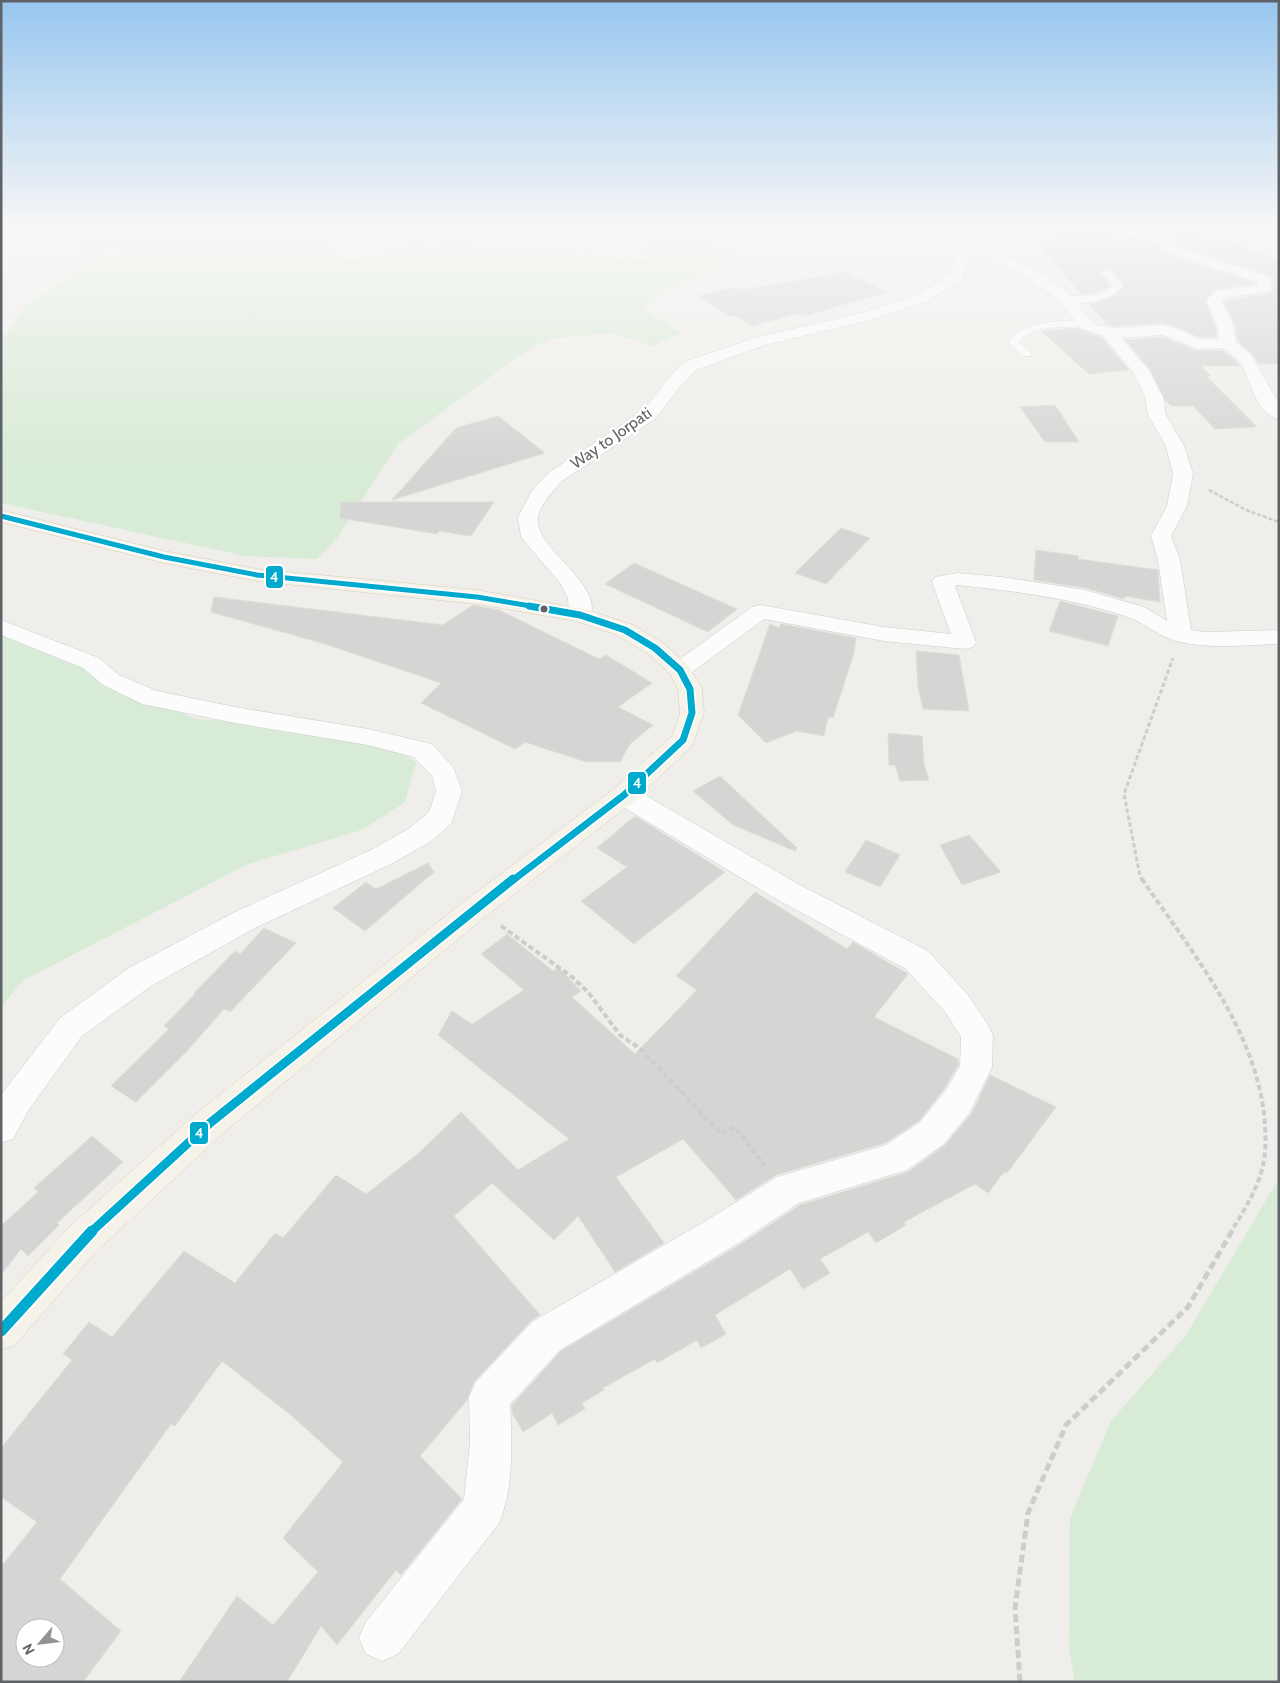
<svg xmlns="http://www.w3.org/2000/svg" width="1280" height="1683" viewBox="0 0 1280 1683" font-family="Cabin,sans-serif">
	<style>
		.green { fill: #d8ebd6 }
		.building { fill: #d6d5d3; stroke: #deddd9; fill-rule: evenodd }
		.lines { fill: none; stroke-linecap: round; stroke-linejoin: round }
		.service-casing { stroke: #cbcccc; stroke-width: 1 }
		.minor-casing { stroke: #cbcccc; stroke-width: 1 }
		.tertiary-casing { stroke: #cbcccc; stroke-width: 1 }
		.primary-casing { stroke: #d7ceb8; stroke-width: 1 }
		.path-far4 { stroke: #cacfcc; stroke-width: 2; stroke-dasharray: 2.5 1; stroke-linecap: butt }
		.path-far3 { stroke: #cacfcc; stroke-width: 2.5; stroke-dasharray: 4 2; stroke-linecap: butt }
		.path-far2 { stroke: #cacfcc; stroke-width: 3; stroke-dasharray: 4.5 2.5; stroke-linecap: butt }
		.path-far1 { stroke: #cacfcc; stroke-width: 4; stroke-dasharray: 5.5 3; stroke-linecap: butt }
		.path { stroke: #cacfcc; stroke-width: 5; stroke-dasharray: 8 4; stroke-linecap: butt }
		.service { fill: #fdfcfc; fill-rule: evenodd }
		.minor { fill: #fdfcfc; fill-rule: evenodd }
		.tertiary { fill: #fdfcfc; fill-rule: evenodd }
		.primary { fill: #f4f2e9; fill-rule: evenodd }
		.bus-1-far3-casing { stroke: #fff; stroke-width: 8 }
		.bus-1-far2-casing { stroke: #fff; stroke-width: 10 }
		.bus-1-far1-casing { stroke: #fff; stroke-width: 12 }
		.bus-1-casing { stroke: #fff; stroke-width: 15 }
		.bus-1-far3 { stroke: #00a9ce; stroke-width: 5 }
		.bus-1-far2 { stroke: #00a9ce; stroke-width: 7 }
		.bus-1-far1 { stroke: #00a9ce; stroke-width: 9 }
		.bus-1 { stroke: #00a9ce; stroke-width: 11 }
		.bus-dot { fill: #5f6368; stroke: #fff; stroke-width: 2 }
		.labels { text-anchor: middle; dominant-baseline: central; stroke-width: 4.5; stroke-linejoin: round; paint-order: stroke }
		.far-street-label { font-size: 16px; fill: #5f6368; stroke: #fff }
		.line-badge { stroke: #fff; stroke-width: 2 }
		.badge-label { font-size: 14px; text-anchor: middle; font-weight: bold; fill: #fff }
	</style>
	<rect width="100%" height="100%" fill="#efeeea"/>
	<g class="green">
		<path d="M81,229h266l-18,21 8,11c24,-1 53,-1 70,-20l29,4 19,-10 15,-1 8,8 -18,17 31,-11 80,6 52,7 31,-2 -13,-10 11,-11 51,1 31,11 -22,22 -44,17 -25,21 39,23 -29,13 -41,-13 -57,5 -29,13 -128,93 -61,94 -20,21 -72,-3 -244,-53v-166l6,-3 17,-27 50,-33 58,-22 -18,-3 -36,5z"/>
		<path d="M1,623l194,96 170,12 51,31 -11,40 -43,28 -114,34 -226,117 -21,27z"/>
		<path d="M1279,1182v500h-204l-6,-34 1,-130 41,-97 75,-86 89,-150z"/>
	</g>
	<g class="building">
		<path d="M1049,229h57l4,5 42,6 20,17 84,26 -41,6 -10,11 10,26 2,11h-18l-21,-10 -15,-4 -48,3 -11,-2h3l-17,-19 23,-8 11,-11v-2l-13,-14 -5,-2 -6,5 10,12 -4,4 -12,4 -13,1 -45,-52h9l-4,-5h16z"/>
		<path d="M1160,229h32l8,8 15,-2 64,25v103l-20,1 -6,-9 -15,-14 -3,-17 -11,-23 46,-8 4,-5 -2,-11 -88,-30z"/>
		<path d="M845,272l42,20 -83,24 -5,-3 -47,13 -18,-11 -4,1 -32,-20 38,-9 6,3z"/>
		<path d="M1078,328l24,10 27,32 -40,4 -48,-43z"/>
		<path d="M1163,337l34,14 25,-1 12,9 6,7h-39l10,10h-5l51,51 -42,2 -22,-23h-22l-6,-6 -15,-31 -25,-29z"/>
		<path d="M1055,405l24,37h-34l-25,-35z"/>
		<path d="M498,416l47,37 -153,47 64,-72z"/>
		<path d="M341,502h153l-23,34 -32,-5 -2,3 -97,-16z"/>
		<path d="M841,528l29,10 -44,46 -31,-11z"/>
		<path d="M1036,550l42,6v3l80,11 2,32 -35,-6 -1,3 -38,-11 -52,-8z"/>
		<path d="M634,563l103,46 -29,23 -103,-48z"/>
		<path d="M214,597l229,28 30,-20 26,5 100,49 7,-4 46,28 -34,24 35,18 -23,19 -10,18h-34l-61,-20 -10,7 -94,-46 20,-20 -116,-39 -114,-32z"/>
		<path d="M1060,601l58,15 -10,30 -59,-15z"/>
		<path d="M770,624l9,4 2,-4 75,14 -2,15 -21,65 -5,-1 -4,19 -28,-5 -30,12 -28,-28z"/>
		<path d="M916,651l43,4 10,56 -46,-2 -5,-23z"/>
		<path d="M888,733l34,3 2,28 5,16 -29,1 -5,-16h-6z"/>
		<path d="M720,776l77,72 -2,3 -62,-26 -40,-34z"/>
		<path d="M635,816l90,56 -91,72 -53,-43 46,-34 -30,-19z"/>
		<path d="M969,835l32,37 -39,13 -22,-40z"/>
		<path d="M866,840l34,15 -20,32 -35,-15z"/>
		<path d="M428,863l6,9 -69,59 -32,-23 33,-26 10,7z"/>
		<path d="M755,892l92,57 6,-7 55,32 -34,43 84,42v6l-14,24 -25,32 -34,22 -109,32 -40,25 -53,-61 -67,38 48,66 -49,29 -37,-56 -24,24 -62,-57 -38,33 86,99 -9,6 -57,61 -7,18 -47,56 42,43 -61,76 -5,-5 -59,75 -16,-19 -34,56h-108l58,-86 36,29 45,-53 -35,-34 60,-76 -51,-46 -70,-55 -47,65 -4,-2 -111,155 61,52 -38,51h-82v-115l36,-45 -36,-25v-49l71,-88 -9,-6 26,-32 23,15 72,-86 51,32 40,-50 8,5 53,-63 30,19 53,-41 42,-41 57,58 51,-31 -131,-104 14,-24 20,13 52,-34 -43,-36 26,-20 46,37 6,-3 22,23 -9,6 63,57 62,-64 -21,-14zM25,1628h30v30h-30z"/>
		<path d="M264,928l32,15 -66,69 -6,-3 -37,42 -51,51 -25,-16 58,-57 -5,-3 31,-32 -1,-1 41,-42 5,3z"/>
		<path d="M990,1075l66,32 -49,66 -3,-1 -16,21 -13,-9 -71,38 2,3 -30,18 -8,-11 -48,27 10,14 -27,16 -13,-20 -75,46 11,19 -25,14 -4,-8 -40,23 -2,-4 -52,29 1,2 -22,13 3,6 -27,16 -6,-12 -29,19 -11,-19v-8l49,-54 175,-104 64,-42 108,-33 37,-27 27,-32z"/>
		<path d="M92,1136l31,26 -66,61 2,2 -31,31 -7,-7 -20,26v-49l37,-34 -4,-4z"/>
	</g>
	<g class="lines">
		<defs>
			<g id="service">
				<path d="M987,229h11l-14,8h-6v-4z"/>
				<path d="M1107,270l3,1 13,14c-12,17 -38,21 -58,17l-2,-2c14,-11 36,4 50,-15l-11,-12z"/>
				<path d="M1083,320l3,1v4c-21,5 -51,-3 -67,17l13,12 -1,2h-8l-15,-14c17,-23 49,-20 75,-22z"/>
			</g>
			<g id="minor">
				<path d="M490,229h14l-5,11h-10l-2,-3z"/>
				<path d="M625,229h20l-2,3 -50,16h-10l-2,-3 2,-3z"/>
				<path d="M968,229l14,2 24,24 33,18 24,16 12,10 12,18 10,8 18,3 48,-3 15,4 21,10h20l-2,-14 -11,-24 9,-10 43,-6v-3l-85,-27 -20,-17 -38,-5 -5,-1 -2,-3h40l14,2 21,18 87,28 2,11 -2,3 -45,7 -3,3 11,24 3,17 16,14 27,48v15c-25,-6 -27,-40 -40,-58 -4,-5 -10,-9 -16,-13l-25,1 -35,-14 -42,3 28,32 14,27 3,18 18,31 9,28 -6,32 -16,30 9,24 11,70 14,2 74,-2v14c-33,1 -67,5 -99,-2 -22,-5 -35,-20 -55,-26 -54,-18 -111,-25 -168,-31l-2,1 21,56 -3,5 -8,2 -81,-8 -120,-22 -76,56 -8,2 -8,-2 -4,-5 4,-5 80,-58 8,-2 124,22 67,7 -19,-52 3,-5 22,-4 45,4 83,13 59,17 23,14 -9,-61 -7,-24 16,-30 6,-32 -7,-28 -18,-31 -3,-18 -12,-25 -30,-36 -23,-8 -20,-27 -31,-22 -33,-18 -20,-21 -11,-8z"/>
				<path d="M1,620l98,38 20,17 38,16 78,16 133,22 64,15 21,23 9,24 -11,33 -21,18 -39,22 -136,64 -104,58 -69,50 -54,75 -15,28 -12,4v-48l59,-77 69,-50 106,-56 136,-62 39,-22 19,-16 7,-21 -4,-15 -18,-19 -46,-12 -133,-22 -93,-19 -39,-19 -20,-17 -82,-33z"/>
				<path d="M624,786l9,2 165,96 130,67 40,44 20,30 5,10 -1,32 -22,45 -26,32 -37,26 -108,33 -64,42 -175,105 -50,54c2,38 4,84 -11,119l-101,131 -16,7 -16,-7 -7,-16 7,-16 98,-123 6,-57 -1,-45 6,-14 57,-61 177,-103 68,-42 109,-32 34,-23 26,-32 14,-24 1,-29 -15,-24 -40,-44 -128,-69 -163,-98 -4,-7 4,-7z"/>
			</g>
			<path id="tertiary" d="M966,229h14l-18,50 -37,23 -51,17 -109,26 -69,25 -18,19 -23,30 -93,62c-8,8 -22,24 -24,36 -6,31 72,70 50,103l-8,2 -8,-2 -3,-5 -1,-17 -8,-15 -39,-46 -3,-20 14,-26 16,-18 95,-62 23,-30 18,-19 70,-24 111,-26 50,-16 36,-22z"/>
			<path id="primary" d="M1,510l163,41 93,18 220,21 111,20 45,15 30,18 25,22 14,24 2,24 -12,33 -59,56 -147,114 -264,218 -127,119 -80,92 -14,5v-48l68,-75 129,-115 268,-212 149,-112 57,-52 8,-23 -2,-24 -8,-15 -23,-21 -30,-18 -41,-14 -99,-17 -220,-23 -93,-18 -163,-41z"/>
		</defs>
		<use href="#service" class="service-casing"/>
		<use href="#minor" class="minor-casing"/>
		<use href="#tertiary" class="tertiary-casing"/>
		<use href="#primary" class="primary-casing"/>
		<path class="path-far4" d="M1095,257l-4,-7 2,-4 7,-1"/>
		<path class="path-far3" d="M1209,490l37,20 33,12"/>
		<path class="path-far2" d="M1143,881l-3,-5 -16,-82 49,-136"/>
		<g class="path-far1">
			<path d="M1142,879c55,81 130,169 123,273 -2,29 -19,55 -34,80"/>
			<path d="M501,926l71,51 16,15 32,43 22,15 79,84 14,-7 29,38"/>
		</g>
		<path class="path" d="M1020,1682l-5,-74 13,-95 38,-88 122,-118 44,-76"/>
		<use href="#service" class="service"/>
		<use href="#minor" class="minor"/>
		<use href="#tertiary" class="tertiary"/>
		<use href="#primary" class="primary"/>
		<defs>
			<path id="bus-1-far3" d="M1,516l163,41 93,18 220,22 60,10"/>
			<path id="bus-1-far2" d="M512,881l112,-86 59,-55 9,-27 -2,-24 -10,-19 -25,-22 -30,-18 -45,-15 -51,-9"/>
			<path id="bus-1-far1" d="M91,1232l119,-109 303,-244"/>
			<path id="bus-1" d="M1,1331l91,-100"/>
		</defs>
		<use href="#bus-1-far3" class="bus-1-far3-casing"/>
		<use href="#bus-1-far2" class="bus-1-far2-casing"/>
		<use href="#bus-1-far1" class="bus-1-far1-casing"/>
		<use href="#bus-1" class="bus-1-casing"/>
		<use href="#bus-1-far3" class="bus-1-far3"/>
		<use href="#bus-1-far2" class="bus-1-far2"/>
		<use href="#bus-1-far1" class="bus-1-far1"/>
		<use href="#bus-1" class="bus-1"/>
	</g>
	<linearGradient id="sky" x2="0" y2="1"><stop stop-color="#97c6ef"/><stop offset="0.49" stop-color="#f8f7f6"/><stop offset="1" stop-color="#f8f7f6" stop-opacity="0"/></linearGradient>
	<rect width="1280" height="465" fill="url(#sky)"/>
	<circle class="bus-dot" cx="544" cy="609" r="4.5"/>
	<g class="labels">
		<g class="far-street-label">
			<text transform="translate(611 438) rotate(-35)">Way to Jorpati</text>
		</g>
	</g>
	<g class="line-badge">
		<rect x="265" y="565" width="19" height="24" rx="5" fill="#00a9ce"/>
		<rect x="627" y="771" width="20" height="24" rx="5" fill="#00a9ce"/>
		<rect x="189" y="1121" width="20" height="24" rx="5" fill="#00a9ce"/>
	</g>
	<g class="badge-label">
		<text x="274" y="582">4</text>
		<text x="637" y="788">4</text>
		<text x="199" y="1138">4</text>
	</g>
	<rect width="1280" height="1683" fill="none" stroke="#5f6368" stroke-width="5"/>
	<g transform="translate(40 1643) rotate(242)"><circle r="24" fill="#ffffff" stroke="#bfc1c3"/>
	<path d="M0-4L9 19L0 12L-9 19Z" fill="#919496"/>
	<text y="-8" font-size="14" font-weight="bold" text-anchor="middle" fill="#5f6368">N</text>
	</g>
</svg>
